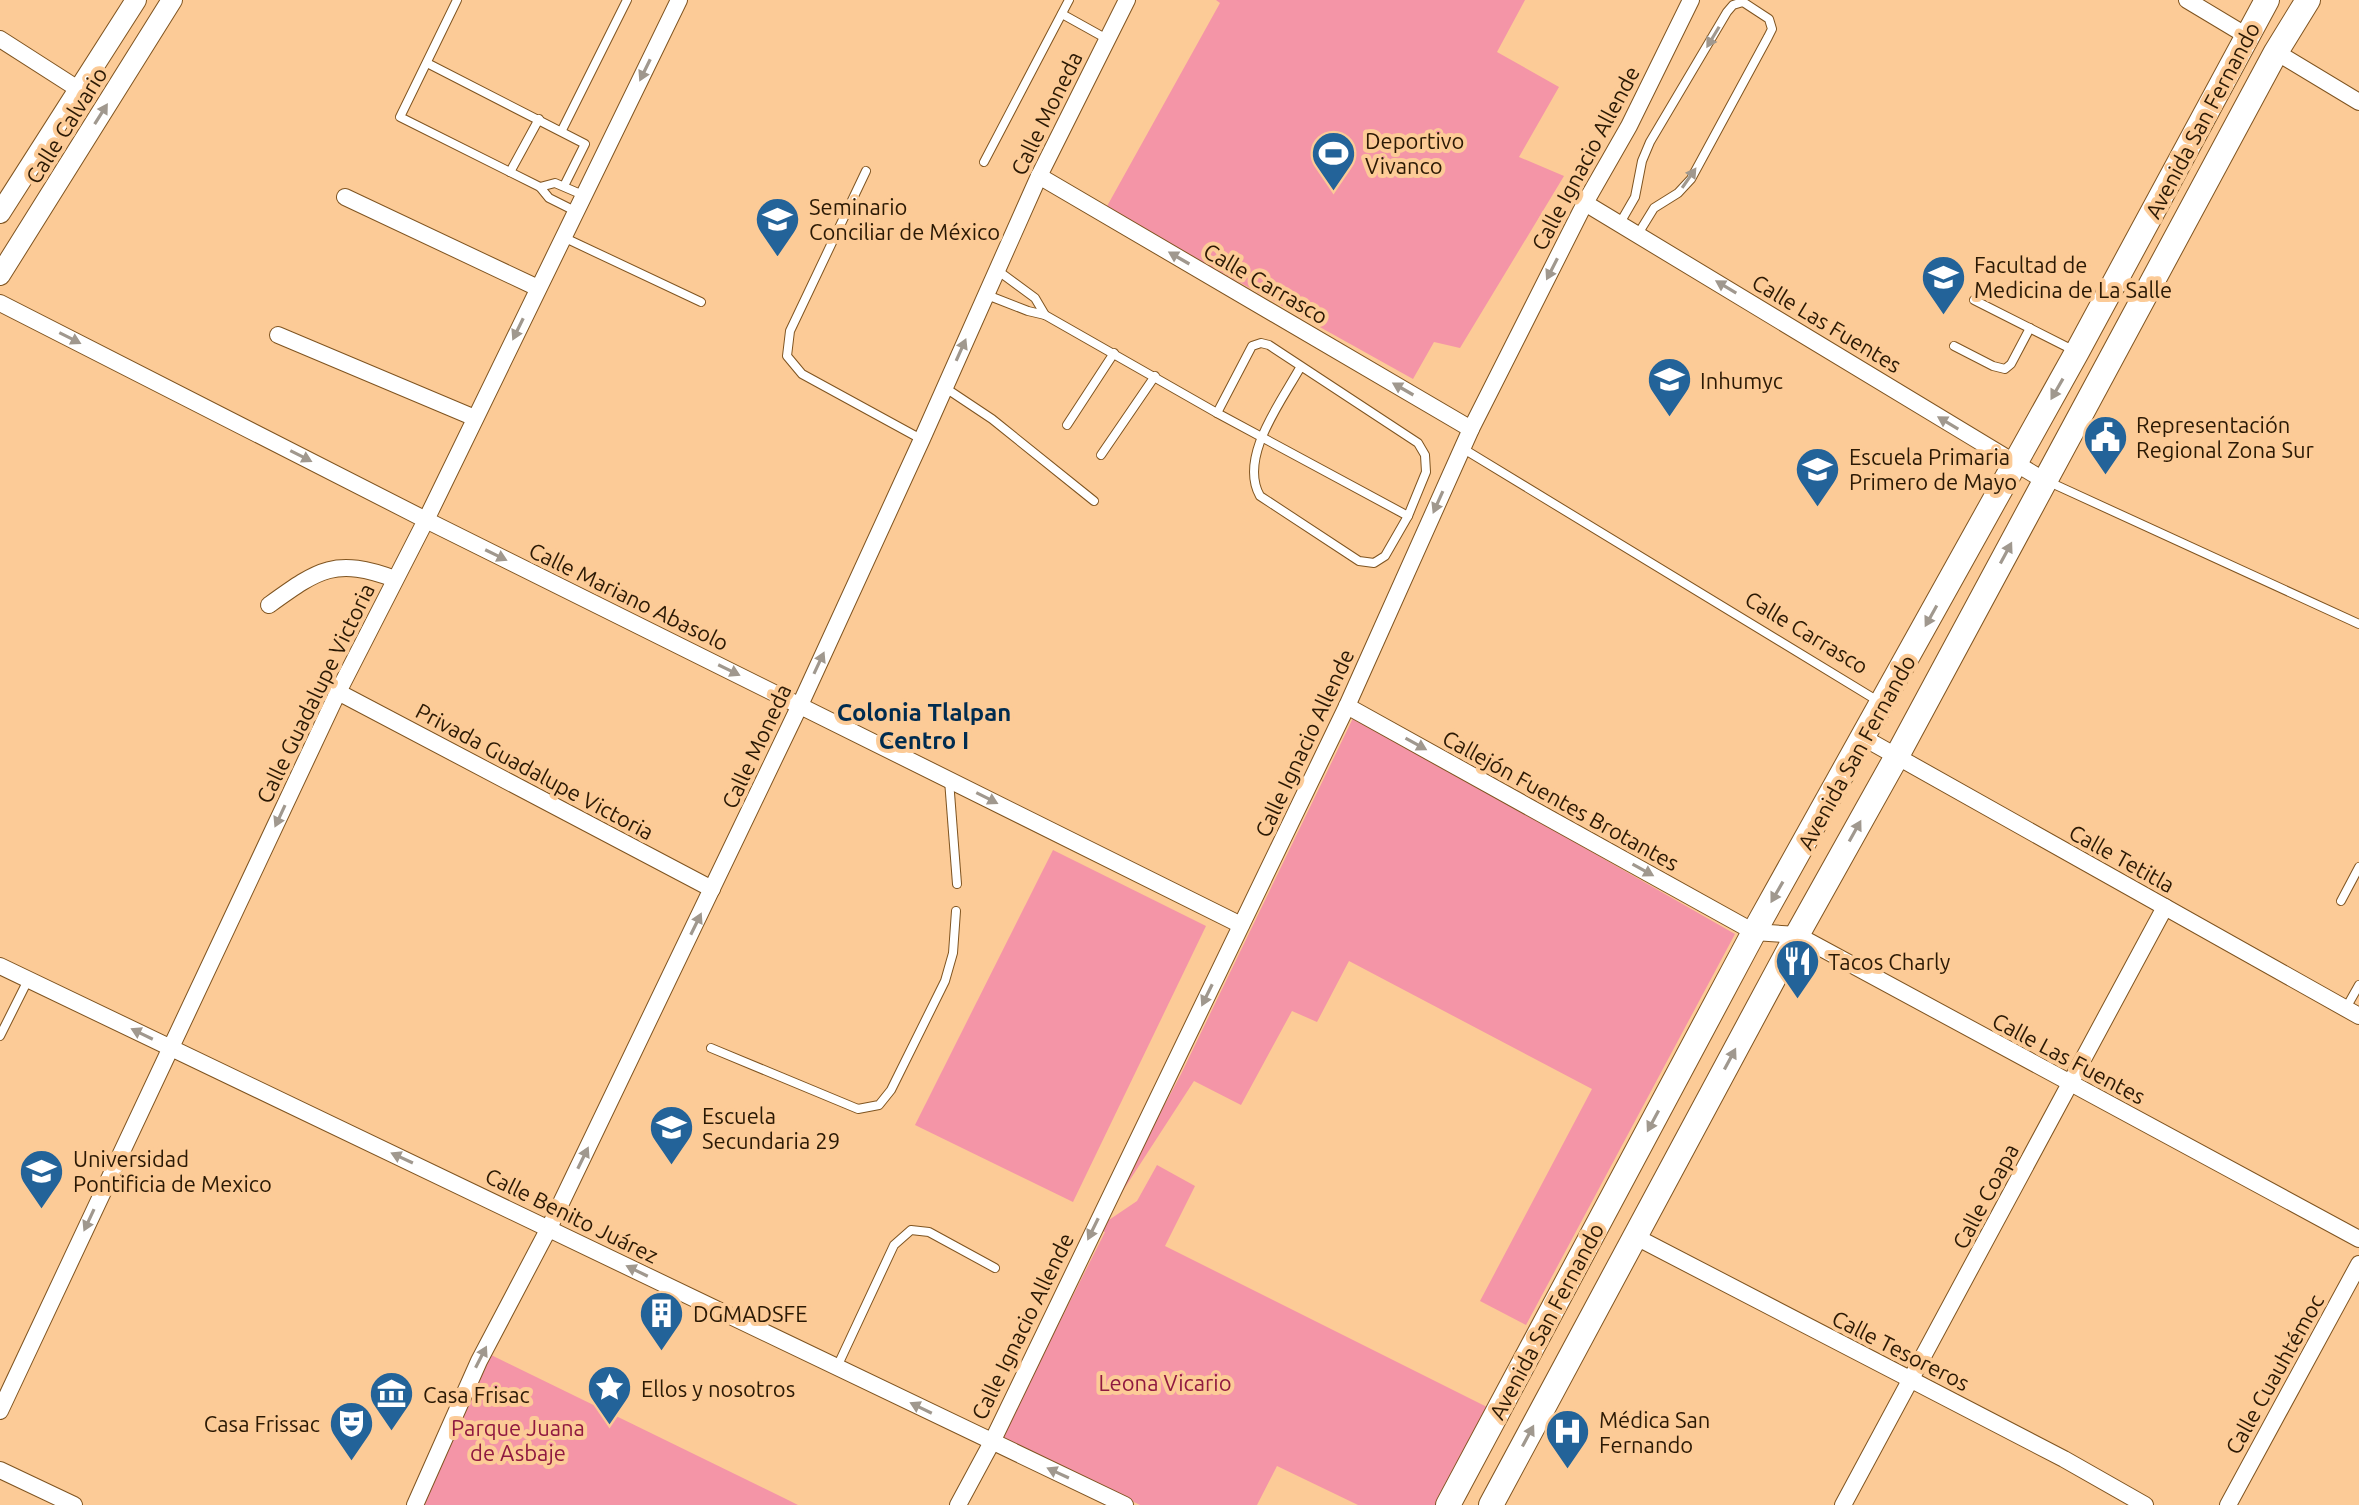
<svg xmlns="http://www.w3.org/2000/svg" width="2359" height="1505" viewBox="0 0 2359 1505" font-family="Ubuntu,sans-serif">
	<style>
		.green { fill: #f495a7 }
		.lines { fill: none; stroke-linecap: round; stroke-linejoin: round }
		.service-casing { stroke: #7f5420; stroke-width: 10 }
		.minor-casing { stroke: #7f5420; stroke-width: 18 }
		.tertiary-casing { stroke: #7f5420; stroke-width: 22 }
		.secondary-casing { stroke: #7f5420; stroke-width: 26 }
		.service { stroke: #fff; stroke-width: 8 }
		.minor { stroke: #fff; stroke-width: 16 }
		.tertiary { stroke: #fff; stroke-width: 20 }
		.secondary { stroke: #fff; stroke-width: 24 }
		.oneway { fill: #a0988e }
		.labels { text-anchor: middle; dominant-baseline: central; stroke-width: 8; stroke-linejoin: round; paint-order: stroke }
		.street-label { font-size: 22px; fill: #2b1904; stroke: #fccb97 }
		.poi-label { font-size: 22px; fill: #2b1904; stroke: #fccb97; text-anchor: start }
		.park-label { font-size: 22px; fill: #8f1940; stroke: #fccb97 }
		.neighbourhood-label { font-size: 24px; font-weight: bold; fill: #002c50; stroke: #fccb97 }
	</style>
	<rect width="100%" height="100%" fill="#fccb97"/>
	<g class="green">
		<path d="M1216,0h309l-28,52 62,35 -40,70 45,19 -104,172 -26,-6 -21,37 -307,-171 114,-205z"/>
		<path d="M1354,716l381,218 -209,391 -46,-24 112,-212 -243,-128 -32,61 -25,-11 -51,94 -47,-24 -94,145 37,-25 20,-36 38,21 -30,60 322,161 -51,98h-78l-81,-39 -20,39h-117l-139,-67 104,-206 -7,-3 83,-155z"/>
		<path d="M1053,850l153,76 -133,276 -158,-77z"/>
		<path d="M485,1352l299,146 14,7h-380z"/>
	</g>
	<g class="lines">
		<defs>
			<g id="service">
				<path d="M457,0l-57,117 140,70 9,11 26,13"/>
				<path d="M1062,14l45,25"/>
				<path d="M427,63l158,81 -21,42"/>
				<path d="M562,130l65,-130"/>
				<path d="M984,162l85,-162"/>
				<path d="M866,171l-76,160 -3,25 15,18 119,65"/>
				<path d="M510,172l29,-53"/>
				<path d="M540,187l15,-4 28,12"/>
				<path d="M1620,223l15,-26 7,-36 8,-19 77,-130 6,-7 10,-3 26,17 3,10 -4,8 -77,142 -13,14 -24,15 -16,26"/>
				<path d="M563,237l138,65"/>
				<path d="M997,270l38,28 10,17"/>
				<path d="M987,295l41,16 17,4 172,98 191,103"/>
				<path d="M1974,300l99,50"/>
				<path d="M1954,346l39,20 12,3 6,-5 19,-36"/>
				<path d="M944,387l48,32 102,82"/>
				<path d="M1217,413l35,-67 9,-3 8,2 149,98 7,12 1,17 -18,44 -23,40 -11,7 -15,-2 -99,-65c-22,-39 22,-95 41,-130"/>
				<path d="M1067,425l47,-72"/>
				<path d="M1462,448l416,253"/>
				<path d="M1101,455l54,-79"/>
				<path d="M2047,481l312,143"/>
				<path d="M949,780l8,104"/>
				<path d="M2341,901l18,-34"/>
				<path d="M2346,1008l13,-23"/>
				<path d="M0,1036l28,-56"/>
				<path d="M711,1048l147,61 21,-4 12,-15 54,-109 8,-28 3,-42"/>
				<path d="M837,1367l57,-122 17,-15 18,2 66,36"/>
			</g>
			<g id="minor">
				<path d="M2187,0l60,36"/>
				<path d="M0,39l78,50"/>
				<path d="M2276,52l83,50"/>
				<path d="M1039,176l432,253"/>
				<path d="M345,197l193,91"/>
				<path d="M1585,203l460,278"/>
				<path d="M0,303l426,217 815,405"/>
				<path d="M278,335l197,83"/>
				<path d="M269,605c50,-36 66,-48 126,-26"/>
				<path d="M338,692l374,197"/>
				<path d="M1347,706l407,226 43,3 562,304"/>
				<path d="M1864,738l495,278"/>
				<path d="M0,966l1125,539"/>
				<path d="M1636,1237l428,222 81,46"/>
				<path d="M0,1411l338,-719 88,-172 253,-520"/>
				<path d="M0,1470l74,35"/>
				<path d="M415,1505l64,-144 70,-133 251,-523 122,-266 117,-263 88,-176"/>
				<path d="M958,1505l34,-63 355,-736 124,-277 114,-226 44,-77 62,-126"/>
				<path d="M1843,1505l322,-598"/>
				<path d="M2228,1505l131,-241"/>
			</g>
			<g id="tertiary">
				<path d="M0,213l136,-213"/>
				<path d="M0,275l172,-275"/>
			</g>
			<g id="secondary">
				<path d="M1448,1505l306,-573 323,-580 190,-352"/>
				<path d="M1491,1505l306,-570 100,-179 379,-704 32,-52"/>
			</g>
		</defs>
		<use href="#service" class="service-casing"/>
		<use href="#minor" class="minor-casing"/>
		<use href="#tertiary" class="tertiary-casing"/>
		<use href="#secondary" class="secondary-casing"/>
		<use href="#service" class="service"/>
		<use href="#minor" class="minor"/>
		<use href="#tertiary" class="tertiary"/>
		<use href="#secondary" class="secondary"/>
	</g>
	<defs><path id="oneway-solid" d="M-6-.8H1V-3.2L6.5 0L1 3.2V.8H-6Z" transform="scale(2)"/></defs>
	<g class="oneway">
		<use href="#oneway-solid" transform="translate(1713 37) rotate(121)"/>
		<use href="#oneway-solid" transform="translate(645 70) rotate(116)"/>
		<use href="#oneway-solid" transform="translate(101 114) rotate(-58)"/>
		<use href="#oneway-solid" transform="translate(1689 178) rotate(-55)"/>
		<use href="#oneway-solid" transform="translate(1179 258) rotate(-150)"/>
		<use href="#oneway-solid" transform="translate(1552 269) rotate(117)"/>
		<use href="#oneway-solid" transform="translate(1726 287) rotate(-149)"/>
		<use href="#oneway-solid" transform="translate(518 329) rotate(116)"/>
		<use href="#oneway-solid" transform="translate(70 338) rotate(27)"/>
		<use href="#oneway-solid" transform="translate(961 350) rotate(-66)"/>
		<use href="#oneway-solid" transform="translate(1403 389) rotate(-150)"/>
		<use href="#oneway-solid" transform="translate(2057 389) rotate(120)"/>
		<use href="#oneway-solid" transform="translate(1948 423) rotate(-149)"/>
		<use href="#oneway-solid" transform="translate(301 456) rotate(27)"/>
		<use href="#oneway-solid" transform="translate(1438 502) rotate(114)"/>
		<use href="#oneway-solid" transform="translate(2006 553) rotate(-62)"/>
		<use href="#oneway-solid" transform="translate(496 555) rotate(26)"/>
		<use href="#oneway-solid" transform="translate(1931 616) rotate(119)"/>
		<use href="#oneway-solid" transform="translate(819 663) rotate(-65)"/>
		<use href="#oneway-solid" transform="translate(729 670) rotate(26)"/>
		<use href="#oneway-solid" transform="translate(1416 744) rotate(29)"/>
		<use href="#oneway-solid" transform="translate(987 798) rotate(27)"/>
		<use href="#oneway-solid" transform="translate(280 816) rotate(115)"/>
		<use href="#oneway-solid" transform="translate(1855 831) rotate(-61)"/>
		<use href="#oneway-solid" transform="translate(1643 870) rotate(29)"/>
		<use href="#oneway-solid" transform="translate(1777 892) rotate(120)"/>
		<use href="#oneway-solid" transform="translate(696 924) rotate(-64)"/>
		<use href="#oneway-solid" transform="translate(1207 995) rotate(116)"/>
		<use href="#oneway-solid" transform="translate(142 1034) rotate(-154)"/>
		<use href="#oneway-solid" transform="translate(1730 1059) rotate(-62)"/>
		<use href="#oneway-solid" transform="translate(1653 1121) rotate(118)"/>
		<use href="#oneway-solid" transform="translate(402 1158) rotate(-155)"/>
		<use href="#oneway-solid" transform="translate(583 1158) rotate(-64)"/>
		<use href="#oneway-solid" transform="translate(89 1220) rotate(115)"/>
		<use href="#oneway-solid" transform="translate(1093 1229) rotate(116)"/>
		<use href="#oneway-solid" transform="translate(637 1271) rotate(-154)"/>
		<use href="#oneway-solid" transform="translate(481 1357) rotate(-63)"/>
		<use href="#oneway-solid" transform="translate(921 1408) rotate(-154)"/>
		<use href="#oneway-solid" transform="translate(1528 1436) rotate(-62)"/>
		<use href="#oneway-solid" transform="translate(1058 1473) rotate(-155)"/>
	</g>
	<defs>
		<symbol id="stadium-pin" viewBox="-11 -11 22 30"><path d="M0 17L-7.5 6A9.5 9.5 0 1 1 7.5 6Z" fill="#236399" stroke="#fccb97"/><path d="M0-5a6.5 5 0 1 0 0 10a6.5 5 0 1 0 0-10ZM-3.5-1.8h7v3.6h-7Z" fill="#fff"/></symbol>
		<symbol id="school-pin" viewBox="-11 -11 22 30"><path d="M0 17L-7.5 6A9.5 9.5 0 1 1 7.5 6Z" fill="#236399" stroke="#fccb97"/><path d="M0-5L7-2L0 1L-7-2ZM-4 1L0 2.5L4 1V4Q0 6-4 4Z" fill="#fff"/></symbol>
		<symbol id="university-pin" viewBox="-11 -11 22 30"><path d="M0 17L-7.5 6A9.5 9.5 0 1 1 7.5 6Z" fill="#236399" stroke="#fccb97"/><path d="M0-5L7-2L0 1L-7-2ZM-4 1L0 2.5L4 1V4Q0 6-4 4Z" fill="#fff"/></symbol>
		<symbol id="civic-pin" viewBox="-11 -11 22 30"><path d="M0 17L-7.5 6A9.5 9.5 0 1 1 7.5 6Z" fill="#236399" stroke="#fccb97"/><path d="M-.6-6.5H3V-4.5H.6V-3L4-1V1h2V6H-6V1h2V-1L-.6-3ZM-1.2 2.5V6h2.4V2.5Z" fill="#fff"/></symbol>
		<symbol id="restaurant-pin" viewBox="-11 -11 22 30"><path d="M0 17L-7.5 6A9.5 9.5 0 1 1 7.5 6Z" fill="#236399" stroke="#fccb97"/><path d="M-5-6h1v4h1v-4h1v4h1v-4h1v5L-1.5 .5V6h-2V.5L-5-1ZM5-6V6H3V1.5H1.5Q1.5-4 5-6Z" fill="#fff"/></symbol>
		<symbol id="building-pin" viewBox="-11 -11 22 30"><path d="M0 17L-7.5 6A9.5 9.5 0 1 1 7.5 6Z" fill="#236399" stroke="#fccb97"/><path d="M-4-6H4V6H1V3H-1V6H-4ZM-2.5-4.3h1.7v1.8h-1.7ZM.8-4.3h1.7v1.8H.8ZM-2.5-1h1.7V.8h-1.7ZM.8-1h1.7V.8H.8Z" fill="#fff"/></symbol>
		<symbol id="sight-pin" viewBox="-11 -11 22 30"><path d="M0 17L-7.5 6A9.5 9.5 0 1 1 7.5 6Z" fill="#236399" stroke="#fccb97"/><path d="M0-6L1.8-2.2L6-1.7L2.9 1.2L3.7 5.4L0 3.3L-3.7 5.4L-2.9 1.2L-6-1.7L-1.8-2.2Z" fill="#fff"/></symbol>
		<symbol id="museum-pin" viewBox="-11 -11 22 30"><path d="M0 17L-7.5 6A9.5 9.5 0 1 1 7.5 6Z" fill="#236399" stroke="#fccb97"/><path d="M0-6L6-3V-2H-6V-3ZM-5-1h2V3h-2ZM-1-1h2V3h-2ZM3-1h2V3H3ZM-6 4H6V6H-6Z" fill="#fff"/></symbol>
		<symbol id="theatre-pin" viewBox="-11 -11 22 30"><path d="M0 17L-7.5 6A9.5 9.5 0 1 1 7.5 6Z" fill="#236399" stroke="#fccb97"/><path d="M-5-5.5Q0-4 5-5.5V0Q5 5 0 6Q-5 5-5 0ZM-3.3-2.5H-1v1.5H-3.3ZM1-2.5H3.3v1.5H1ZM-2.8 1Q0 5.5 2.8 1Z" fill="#fff"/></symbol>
		<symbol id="hospital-pin" viewBox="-11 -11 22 30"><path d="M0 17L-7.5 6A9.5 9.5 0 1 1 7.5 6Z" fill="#236399" stroke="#fccb97"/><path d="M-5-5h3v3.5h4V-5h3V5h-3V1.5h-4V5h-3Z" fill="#fff"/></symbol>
	</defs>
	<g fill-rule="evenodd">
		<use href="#stadium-pin" x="1308" y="128" width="51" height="69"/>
		<use href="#school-pin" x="752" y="194" width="51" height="69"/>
		<use href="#university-pin" x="1918" y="252" width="51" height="69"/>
		<use href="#school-pin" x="1644" y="354" width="51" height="69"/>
		<use href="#civic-pin" x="2080" y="412" width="51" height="69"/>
		<use href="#school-pin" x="1792" y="444" width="51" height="69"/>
		<use href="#restaurant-pin" x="1772" y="936" width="51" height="69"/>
		<use href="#school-pin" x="646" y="1102" width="51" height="69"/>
		<use href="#university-pin" x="16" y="1146" width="51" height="69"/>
		<use href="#building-pin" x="636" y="1288" width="51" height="69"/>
		<use href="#sight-pin" x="584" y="1362" width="51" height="69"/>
		<use href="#museum-pin" x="366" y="1368" width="51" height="69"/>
		<use href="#theatre-pin" x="326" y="1398" width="51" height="69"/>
		<use href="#hospital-pin" x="1542" y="1406" width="51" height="69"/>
	</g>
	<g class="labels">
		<g class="street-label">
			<text transform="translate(1046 113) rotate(-64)">Calle Moneda</text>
			<text transform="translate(2202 120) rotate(-62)">Avenida San Fernando</text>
			<text transform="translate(66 125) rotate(-58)">Calle Calvario</text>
			<text transform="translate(1585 158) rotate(-62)">Calle Ignacio Allende</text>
			<text transform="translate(1266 283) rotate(30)">Calle Carrasco</text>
			<text transform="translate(1827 323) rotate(31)">Calle Las Fuentes</text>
			<text transform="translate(629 596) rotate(26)">Calle Mariano Abasolo</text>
			<text transform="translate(1807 632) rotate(31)">Calle Carrasco</text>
			<text transform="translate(315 693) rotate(-64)">Calle Guadalupe Victoria</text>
			<text transform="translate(1304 743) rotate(-65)">Calle Ignacio Allende</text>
			<text transform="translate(756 746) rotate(-65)">Calle Moneda</text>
			<text transform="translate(1856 752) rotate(-61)">Avenida San Fernando</text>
			<text transform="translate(535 771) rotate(28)">Privada Guadalupe Victoria</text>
			<text transform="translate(1561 800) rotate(29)">Callejón Fuentes Brotantes</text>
			<text transform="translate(2122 858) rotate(29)">Calle Tetitla</text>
			<text transform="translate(2069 1058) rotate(28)">Calle Las Fuentes</text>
			<text transform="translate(1985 1196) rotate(-62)">Calle Coapa</text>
			<text transform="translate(572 1215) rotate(26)">Calle Benito Juárez</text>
			<text transform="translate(1546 1321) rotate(-62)">Avenida San Fernando</text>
			<text transform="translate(1022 1326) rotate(-64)">Calle Ignacio Allende</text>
			<text transform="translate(1901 1350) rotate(27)">Calle Tesoreros</text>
			<text transform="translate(2274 1374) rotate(-61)">Calle Cuauhtémoc</text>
		</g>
		<g class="poi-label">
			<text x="1365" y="140">Deportivo<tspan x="1365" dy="25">Vivanco</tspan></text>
			<text x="809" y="206">Seminario<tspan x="809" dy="25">Conciliar de México</tspan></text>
			<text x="1974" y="264">Facultad de<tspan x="1974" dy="25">Medicina de La Salle</tspan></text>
			<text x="1700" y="380">Inhumyc</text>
			<text x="2136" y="424">Representación<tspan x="2136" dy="25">Regional Zona Sur</tspan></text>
			<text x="1849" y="456">Escuela Primaria<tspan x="1849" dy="25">Primero de Mayo</tspan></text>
			<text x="1828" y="961">Tacos Charly</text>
			<text x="702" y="1115">Escuela<tspan x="702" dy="25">Secundaria 29</tspan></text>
			<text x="73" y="1158">Universidad<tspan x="73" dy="25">Pontificia de Mexico</tspan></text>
			<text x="693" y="1313">DGMADSFE</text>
			<text x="641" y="1388">Ellos y nosotros</text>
			<text x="423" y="1394">Casa Frisac</text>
			<text x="1599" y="1419">Médica San<tspan x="1599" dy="25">Fernando</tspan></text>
			<text x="320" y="1423" text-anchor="end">Casa Frissac</text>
		</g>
		<g class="park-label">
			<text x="1165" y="1382">Leona Vicario</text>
			<text x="518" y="1427">Parque Juana<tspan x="518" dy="25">de Asbaje</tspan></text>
		</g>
		<g class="neighbourhood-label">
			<text x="924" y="712">Colonia Tlalpan<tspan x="924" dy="28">Centro I</tspan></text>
		</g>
	</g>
</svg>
